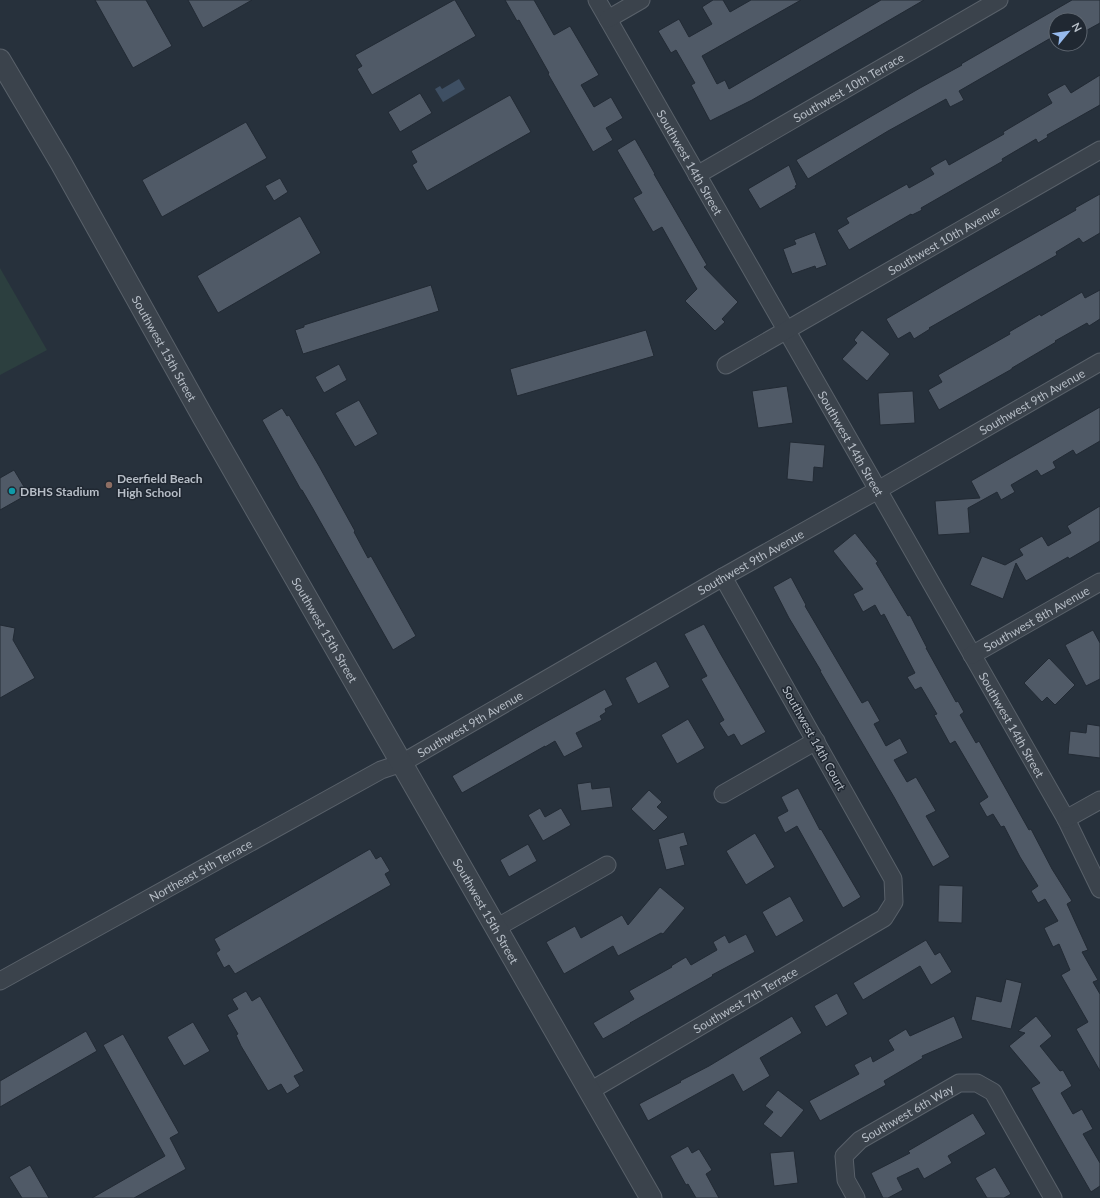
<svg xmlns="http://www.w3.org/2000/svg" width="1100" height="1198" viewBox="0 0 1100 1198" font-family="Lato,sans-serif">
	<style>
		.green { fill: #2c3f3f }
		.water { fill: #3e4f63 }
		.building { fill: #505a67; stroke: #222a34 }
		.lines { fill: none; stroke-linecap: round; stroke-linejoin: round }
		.minor-casing { stroke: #59616a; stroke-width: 19 }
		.tertiary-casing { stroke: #59616a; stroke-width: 23 }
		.minor { stroke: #3b434c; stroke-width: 17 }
		.tertiary { stroke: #3b434c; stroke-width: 21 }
		.education-dot { fill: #8d6e63; stroke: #202832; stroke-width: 1.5 }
		.culture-dot { fill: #0f9aa8; stroke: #202832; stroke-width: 1.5 }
		.labels { text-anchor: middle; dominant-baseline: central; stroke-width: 3; stroke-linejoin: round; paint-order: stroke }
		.street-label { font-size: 12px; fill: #b7bec7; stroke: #202832 }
		.poi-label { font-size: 12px; font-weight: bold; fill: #b7bec7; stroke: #202832; text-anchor: start }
	</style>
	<rect width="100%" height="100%" fill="#27313c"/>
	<path class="green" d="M0,268l47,82 -47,25z"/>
	<path class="water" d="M459,79l6,10 -22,13 -8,-13 5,-3 2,3z"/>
	<g class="building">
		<path d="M95,0h51l26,46 -39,22z"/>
		<path d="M188,0h64l-49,28z"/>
		<path d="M454,0h1l21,36 -104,59 -15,-26 5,-3 -7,-11z"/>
		<path d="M505,0h29l20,35 16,-9 29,49 -18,10 13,22 17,-10 12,21 -17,10 7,12 -20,12 -45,-78 1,-1 -30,-53 -2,1z"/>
		<path d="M713,0h10l7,12 21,-12h50l-99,56 15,28 8,-4 4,9 152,-89h43l-172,100 -42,21 -19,-36 4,-2 -19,-33 -5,3 -13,-22 21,-12 10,18 23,-13 -10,-17z"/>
		<path d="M1072,0h28v23l-20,11v-14h-24v15l-97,56 5,9 -14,7 -4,-8 -58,32 -80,48 -12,-19 124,-72 42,-23 -1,-1z"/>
		<path d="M1100,75v30l-53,30 1,2 -10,6 -2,-4 -34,20 1,2 -82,47 1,2 -10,5 -1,-1 -62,36 -12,-20 12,-7 -3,-5 61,-34 2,4 25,-14 -4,-6 16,-9 3,6 55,-31 -1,-2 49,-29 -5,-9 18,-10 6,9z"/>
		<path d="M420,93l12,20 -32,19 -12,-20z"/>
		<path d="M510,95l21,37 -104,59 -15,-26 5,-3 -6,-11z"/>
		<path d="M246,122l21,36 -105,59 -20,-37z"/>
		<path d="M635,139l20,35h-1l53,91 -3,2 34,35 -16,17 3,3 -10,9 -30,-30 12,-12 -35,-62 -9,5 -20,-34 9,-5 -25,-43z"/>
		<path d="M789,165l8,20 -2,1 1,2 -36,21 -12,-20z"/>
		<path d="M280,178l8,14 -14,9 -9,-15z"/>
		<path d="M1100,194v39l-17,10 -4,-5 -23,14 1,3 -128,73 1,1 -16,10 -4,-7 -12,7 -12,-20 84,-49 106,-60 -1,-2z"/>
		<path d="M300,216l21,37 -103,60 -21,-37z"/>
		<path d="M815,232l12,33 -11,4 -1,-3 -23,8 -9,-25 13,-5 -2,-4z"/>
		<path d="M431,285l8,26 -136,43 -8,-24 9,-3v-2z"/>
		<path d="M1100,290v29l-11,7 -2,-3 -32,18 1,1 -44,26v1l-73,41 -11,-20 14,-8 -4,-7 72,-41 -1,-2 31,-18 1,2 41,-24 3,6z"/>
		<path d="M646,330l8,26 -137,40 -7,-27z"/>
		<path d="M862,330l28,24 -23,27 -25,-22 15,-16 -3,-3z"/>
		<path d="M339,364l8,16 -23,13 -9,-16z"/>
		<path d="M787,386l6,37 -35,5 -6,-37z"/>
		<path d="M913,391l2,32 -35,2 -2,-32z"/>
		<path d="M359,400l19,34 -23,13 -20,-34z"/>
		<path d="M1100,407v34l-24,14 -3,-5 -20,12 3,6 -15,8 -4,-6 -26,15 4,7 -14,8 -4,-8 -29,16 2,25 -32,2 -3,-34 45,-3 -9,-17z"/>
		<path d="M282,408l5,8 2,-1 30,51 36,65 -1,1 14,26 3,-2 45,80 -23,14 -81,-143 -10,-17h-1l-39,-70z"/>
		<path d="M790,442l35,3 -2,23 -9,-1 -1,15 -26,-3z"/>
		<path d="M14,470l12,20 -5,3 2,4 -23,13v-32z"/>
		<path d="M1100,506v35l-31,18 -1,-2 -42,24 -10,-18 -13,36 -33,-14 12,-29 23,9 18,-10 -4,-6 23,-13 6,10 23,-13 -4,-7z"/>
		<path d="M855,533l23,29 -2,1 32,53 2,-1 17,33h-1l30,54 2,-1 6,11 -4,3 16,28 3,-2 50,89 2,-1 21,40 20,32 -5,3 21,46 -6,2 16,28 -5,2 7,12v77l-24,-42 12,-7 -27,-47 9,-5 -11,-26 -6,3 -9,-19 14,-7 -13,-22 -7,4 -7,-12 7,-5 -18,-29 -16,-31 -3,1 -8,-13 -6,3 -8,-14 9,-6 -33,-56 -5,3 -16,-29 3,-1 -16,-27 -6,3 -8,-13 8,-4 -31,-59 -3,2 -6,-11 -12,7 -10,-18 10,-5 -30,-38z"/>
		<path d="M791,577l15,28 -1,1 57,97 6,-3 12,21 -6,3 12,22 14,-8 8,15 -14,7 13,22 9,-5 20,34 -10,5 24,41 -17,10 -39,-70 -74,-126h1l-32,-53 -16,-31z"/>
		<path d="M704,624l16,29 46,79 -25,14 -7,-12 -6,3 -9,-14 5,-3 -23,-41 6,-3 -23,-42z"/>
		<path d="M0,625l15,3 -2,12 22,38 -35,20z"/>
		<path d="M1093,630l7,13v36l-14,7 -21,-41z"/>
		<path d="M1049,658l26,27 -20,20 -8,-8 -5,5 -18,-19z"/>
		<path d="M656,661l14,26 -32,17 -13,-26z"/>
		<path d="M605,689l8,16 -8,4 1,3 -6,4 2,4 -26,13 7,14 -19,10 -9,-16 -10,6v-1l-83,47 -10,-17 83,-48z"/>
		<path d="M688,719l17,29 -28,16 -16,-29z"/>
		<path d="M1087,724l13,2v32l-32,-4 2,-23 16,2z"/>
		<path d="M591,782l1,7 18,-2 3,20 -32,4 -4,-27z"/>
		<path d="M798,788l22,42 1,-1 40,68 -18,11 -46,-82 -12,7 -8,-16 11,-6 -7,-14z"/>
		<path d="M649,790l13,12 -5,5 11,10 -14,14 -23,-22z"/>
		<path d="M540,808l5,9 16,-9 10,17 -28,16 -15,-26z"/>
		<path d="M684,832l4,13 -8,2 5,18 -19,5 -8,-31z"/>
		<path d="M755,833l20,34 -29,18 -20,-34z"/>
		<path d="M528,844l9,17 -28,16 -9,-17z"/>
		<path d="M370,849l6,10 5,-3 9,15 -5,3 6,11 -156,89 -6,-9 -5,3 -8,-15 4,-3 -6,-11z"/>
		<path d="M939,885l24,1 -1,37 -24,-1z"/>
		<path d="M660,887l25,21 -22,26 -2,-1 -43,23 -5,-10 -49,28 -18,-32 29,-16 6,12 41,-23 6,10z"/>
		<path d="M790,896l14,25 -28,16 -14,-25z"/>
		<path d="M746,934l9,18 -43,23 1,1 -83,47h1l-28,16 -10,-16 41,-24 -5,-8 43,-24 -1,-1 15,-9 5,8 26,-15 -4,-8 12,-7 4,8z"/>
		<path d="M926,940l9,15 5,-3 12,20 -21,13 -11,-19 -57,34 -10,-17z"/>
		<path d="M1006,979l16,4 -11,46 -40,-9 5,-24 25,6z"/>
		<path d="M246,991l6,10 8,-5 44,75 -10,5 6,10 -13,8 -6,-10 -13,7 -27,-45 -5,-11 2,-1 -11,-19 11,-6 -6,-10z"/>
		<path d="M837,993l11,21 -22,13 -12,-21z"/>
		<path d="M792,1016l10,17 -42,25 10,18 -27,16 -10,-18 -85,47 -9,-17 42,-22 -1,-1 29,-15z"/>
		<path d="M954,1016l9,22 -41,18 1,2 -39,23 2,4 -66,36 -11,-20 50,-27 -5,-9 17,-9 2,6 21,-12 -6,-10 18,-11 4,7z"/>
		<path d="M1036,1016l16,20 -12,10 20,25 3,-1 9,16 -11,7 12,21 9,-5 11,20 -10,5 17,29v23l-9,6 -60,-104 9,-5 -31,-37 16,-13 -7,-2z"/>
		<path d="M193,1022l17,29 -26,15 -17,-29z"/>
		<path d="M86,1031l11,20 -97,56v-26z"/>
		<path d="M123,1034l56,99 -9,5 16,31 -52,29h-42l73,-42 -62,-111z"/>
		<path d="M778,1090l26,20 -23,28 -18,-14 10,-12 -8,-6z"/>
		<path d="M973,1113l13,21 -38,22 4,7 -28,16 -6,-11 -21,10 6,12 -15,8h-5l-12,-25 39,-20 -2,-2z"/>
		<path d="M688,1146l4,7 7,-4 13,21 -6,4 13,24h-23l-8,-14 -2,1 -16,-29z"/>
		<path d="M794,1151l4,32 -24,3 -4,-33z"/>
		<path d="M30,1165l19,33h-27l-13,-21z"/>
		<path d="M995,1167l16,27 -7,4h-17l-12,-20z"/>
	</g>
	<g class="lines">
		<defs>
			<g id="minor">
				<path id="s1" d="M597,0l281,490 188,329 34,70"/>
				<path d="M608,19l33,-19"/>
				<path id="s2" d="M697,175l302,-175"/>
				<path id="s3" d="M726,365l374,-215"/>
				<path id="s4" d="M972,655l128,-73"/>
				<path d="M723,794l93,-53"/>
				<path d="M1066,819l34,-19"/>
				<path d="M496,928l111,-63"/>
				<path id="s5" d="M0,981l381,-211 21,-7 321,-186 155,-87 222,-128"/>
				<path id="s6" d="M590,1091l294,-173 10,-16 -1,-23 -170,-302"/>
				<path id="s7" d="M856,1198l-10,-18 -2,-24 16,-16 99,-57h18l16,9 60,106"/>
			</g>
			<g id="tertiary">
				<path id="s8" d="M0,60l61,103 142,254 448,781"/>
			</g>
		</defs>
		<use href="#minor" class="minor-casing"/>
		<use href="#tertiary" class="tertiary-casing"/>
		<use href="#minor" class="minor"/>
		<use href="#tertiary" class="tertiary"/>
	</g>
	<circle class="education-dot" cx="109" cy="485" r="4"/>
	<circle class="culture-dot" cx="12" cy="491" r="4"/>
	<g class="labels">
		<g class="street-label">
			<text stroke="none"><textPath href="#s2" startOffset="175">Southwest 10th Terrace</textPath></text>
			<text stroke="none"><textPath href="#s1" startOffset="187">Southwest 14th Street</textPath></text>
			<text stroke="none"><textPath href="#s3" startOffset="251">Southwest 10th Avenue</textPath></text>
			<text stroke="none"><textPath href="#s8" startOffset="332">Southwest 15th Street</textPath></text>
			<text stroke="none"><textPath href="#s5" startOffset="1184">Southwest 9th Avenue</textPath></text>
			<text stroke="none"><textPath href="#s1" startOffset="511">Southwest 14th Street</textPath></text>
			<text stroke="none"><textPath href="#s5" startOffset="860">Southwest 9th Avenue</textPath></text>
			<text stroke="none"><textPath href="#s4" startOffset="74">Southwest 8th Avenue</textPath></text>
			<text stroke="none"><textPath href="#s8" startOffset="656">Southwest 15th Street</textPath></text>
			<text stroke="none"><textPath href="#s5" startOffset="536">Southwest 9th Avenue</textPath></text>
			<text stroke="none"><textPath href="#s1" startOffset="835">Southwest 14th Street</textPath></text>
			<text transform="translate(814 738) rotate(61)">Southwest 14th Court</text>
			<text stroke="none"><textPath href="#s5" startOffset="229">Northeast 5th Terrace</textPath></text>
			<text stroke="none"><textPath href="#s8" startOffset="980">Southwest 15th Street</textPath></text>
			<text stroke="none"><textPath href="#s6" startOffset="180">Southwest 7th Terrace</textPath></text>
			<text stroke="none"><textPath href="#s7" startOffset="122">Southwest 6th Way</textPath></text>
		</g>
		<g class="poi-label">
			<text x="117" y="478">Deerfield Beach<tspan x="117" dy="14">High School</tspan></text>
			<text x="20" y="491">DBHS Stadium</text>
		</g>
	</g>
	<g transform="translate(1068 32) rotate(61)"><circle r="19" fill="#202832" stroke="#5c646e"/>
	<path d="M0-3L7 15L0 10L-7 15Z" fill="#96baee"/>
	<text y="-6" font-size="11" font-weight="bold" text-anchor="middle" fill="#b7bec7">N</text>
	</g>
</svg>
